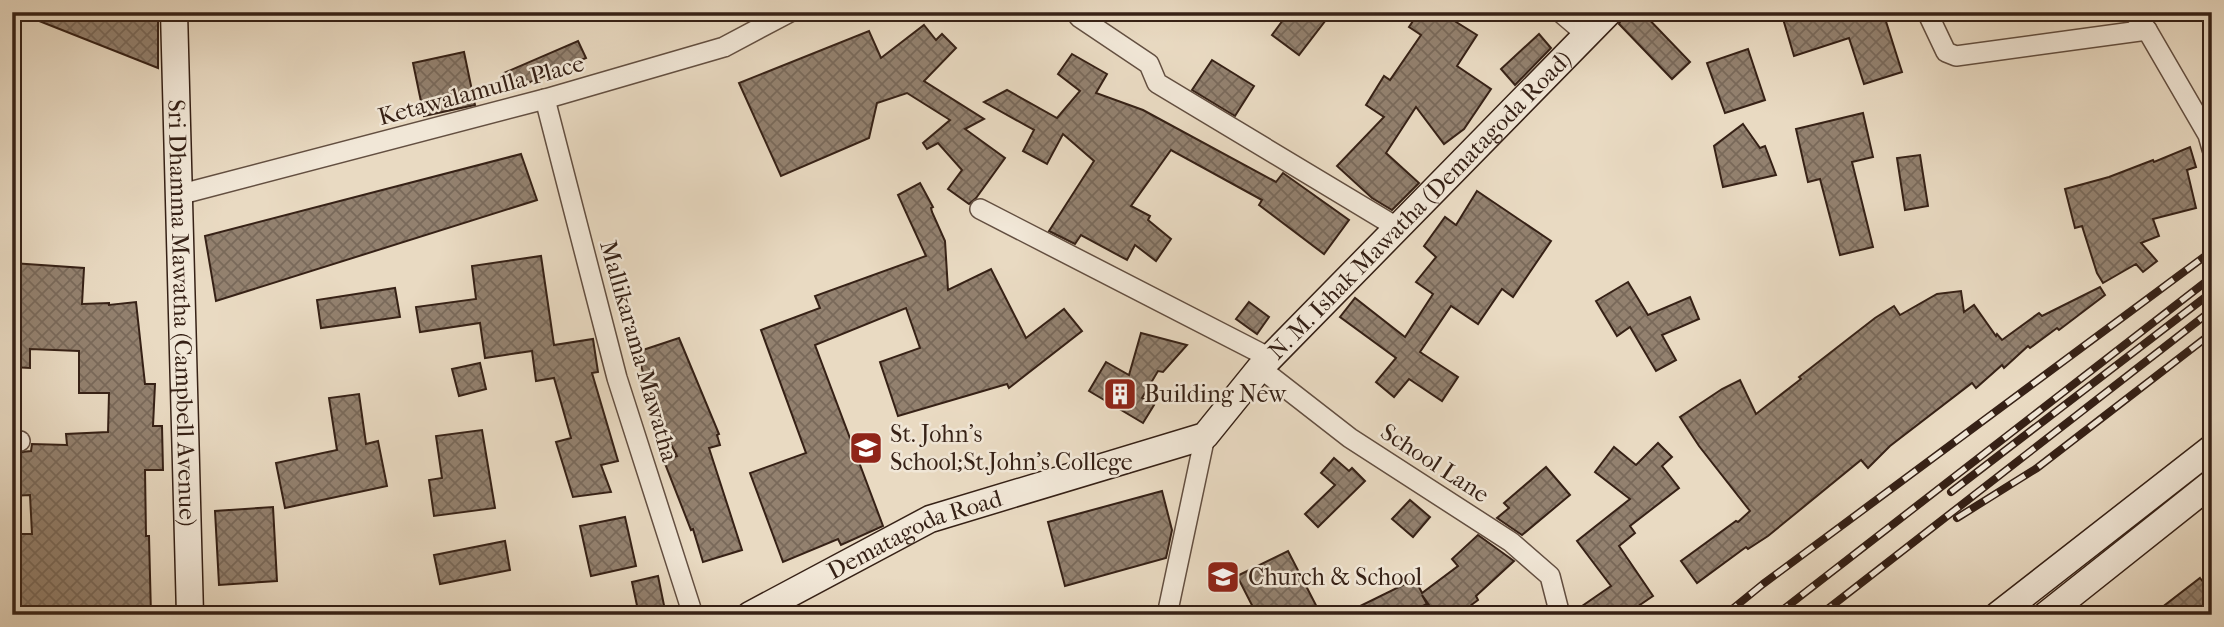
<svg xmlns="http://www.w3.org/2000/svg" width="2224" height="627" viewBox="0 0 2224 627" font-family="'IM FELL French Canon',serif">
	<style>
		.building { fill: url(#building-cross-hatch); stroke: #362116; stroke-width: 2 }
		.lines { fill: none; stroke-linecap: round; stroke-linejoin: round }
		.minor-casing { stroke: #634f41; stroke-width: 22 }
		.secondary-casing { stroke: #362116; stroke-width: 29 }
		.minor { stroke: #f1e7d7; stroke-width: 19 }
		.secondary { stroke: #f1e7d7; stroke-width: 26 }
		.rail-casing { stroke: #362116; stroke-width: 8 }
		.rail { stroke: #f1e7d7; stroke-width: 5; stroke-dasharray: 16; stroke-linecap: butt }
		.labels { text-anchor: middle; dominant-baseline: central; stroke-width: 5; stroke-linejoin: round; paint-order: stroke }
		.street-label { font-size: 24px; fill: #362116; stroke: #f1e7d7 }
		.poi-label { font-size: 24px; fill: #362116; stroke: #f1e7d7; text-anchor: start }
	</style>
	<defs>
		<pattern id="building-cross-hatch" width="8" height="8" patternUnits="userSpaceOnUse" patternTransform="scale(1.75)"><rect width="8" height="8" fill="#93816f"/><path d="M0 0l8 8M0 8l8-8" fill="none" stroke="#79695a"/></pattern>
	</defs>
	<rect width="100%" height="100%" fill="#e9dac2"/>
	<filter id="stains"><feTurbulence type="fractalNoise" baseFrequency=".00286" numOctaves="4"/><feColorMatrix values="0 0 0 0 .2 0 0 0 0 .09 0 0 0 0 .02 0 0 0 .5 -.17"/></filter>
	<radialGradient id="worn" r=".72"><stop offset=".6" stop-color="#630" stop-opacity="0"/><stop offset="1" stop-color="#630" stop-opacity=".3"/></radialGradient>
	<g class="building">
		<path d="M19,12h139v56l-139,-55z"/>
		<path d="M1289,12h43l-33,43 -27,-20z"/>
		<path d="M1419,12h21l37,23 -20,31 34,23 -27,40 -20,15 -28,-37 -30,46 33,30 -27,27 -20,-12 -35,-32 47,-49 -18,-12 18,-29 6,4 31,-45 -12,-8z"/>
		<path d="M1624,12h18l48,50 -18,17 -53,-55z"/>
		<path d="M1781,12h102l19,60 -38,12 -15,-46 -55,18z"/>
		<path d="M924,25l12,15 6,-6 14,14 -32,33 60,38 -19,10 40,29 -29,40 -7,6 -21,-15 14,-19 -24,-27 -11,6 -4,-6 27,-23 -43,-27 -30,10 -8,35 -88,38 -42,-93 130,-52 12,27z"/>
		<path d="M1539,34l12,14 -36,37 -14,-16z"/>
		<path d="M578,41l8,17 -74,32 -8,-17z"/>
		<path d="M1748,49l17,51 -40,13 -18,-50z"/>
		<path d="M464,52l11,53 -51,11 -11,-53z"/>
		<path d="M1072,54l35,20 -11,19 47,17 133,72 7,-9 66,47 -25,34 -65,-49 3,-5 -91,-50 -40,56 19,10 -2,4 23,19 -15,22 -21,-16 -8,15 -46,-25 -6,9 -26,-13 45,-70 -31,-27 -16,30 -24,-13 11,-21 -50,-28 23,-12 50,28 23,-27 -22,-17z"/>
		<path d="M1212,60l42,26 -19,30 -43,-26z"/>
		<path d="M1863,113l10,44 -21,5 21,85 -33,8 -20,-76 -12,3 -12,-53z"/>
		<path d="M1743,124l17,24 5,-2 11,29 -53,12 -9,-41z"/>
		<path d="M2190,147l6,20 -9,3 9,38 -43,11 6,17 -18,7 16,18 -14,11 -7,-8 -33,19 -6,-10 -15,-47 -7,2 -10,-39 44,-12 44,-17 1,2z"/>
		<path d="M521,154l16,46 -321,101 -11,-65z"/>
		<path d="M1920,155l8,51 -23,4 -8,-52z"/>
		<path d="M920,183l13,24 -2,1 1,4 13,29 3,49 43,-21 35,69 38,-29 18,22 -73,57 -2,-4 -109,32 -18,-54 40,-14 -14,-40 -91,37 68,181 -42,19 -3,-6 -55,23 -33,-89 56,-20 -45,-123 59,-22 -5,-12 111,-40 -28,-61z"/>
		<path d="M1477,191l74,50 -38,56 -11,-8 -24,35 -27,-18 -31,46 38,25 -16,24 -33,-22 -15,18 -18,-15 20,-24 -56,-41 15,-19 50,39 28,-43 -17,-12 20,-25 -12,-11 21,-29 11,8z"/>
		<path d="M541,256l13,89 39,-6 5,33 -6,1 26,88 -17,4 10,27 -38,5 -17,-55 15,-4 -17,-60 -18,3 -4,-30 -47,7 -5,-35 -60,9 -4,-25 60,-8 -4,-33z"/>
		<path d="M12,263l72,5 -2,36 27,-1v2l27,-3 9,82h10l-2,42h9l1,44h-18l1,66h3l2,79h-139v-81h20l-2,-39 -18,1v-43l19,-2 1,-7 35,1 -1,-11 42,-2 1,-39h-30v-42l-49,-2v19l-18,-1z"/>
		<path d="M1628,282l20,33 42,-18 9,22 -37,16 14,25 -20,11 -26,-44 -13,9 -21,-35z"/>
		<path d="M2100,287l5,8 -46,35 -2,-2 -27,20 -2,-2 -24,22 -2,-3 -26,23 -4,-5 -82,63 -22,22 -7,-8 -93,76 -20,13 -2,-2 -49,36 -16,-22 55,-40 2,1 12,-11 -51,-65 -19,-29 42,-28 18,-9 16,34 45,-35 -2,-2 76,-59 19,-12 6,9 37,-21 24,-3 3,21 10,-7 22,31 1,-2 5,6 37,-27 3,3z"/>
		<path d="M395,288l5,29 -79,11 -4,-28z"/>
		<path d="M1249,302l20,15 -12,17 -21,-15z"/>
		<path d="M1141,333l46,12 -24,27 -5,-1 -16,27 12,7 -11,18 -54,-32 17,-29 23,13z"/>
		<path d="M679,338l40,96 -2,1 3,10 -11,3 33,102 -39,12 -10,-33 -2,1 -27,-69 13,-5 -22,-43 -18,-61z"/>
		<path d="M480,363l6,26 -27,7 -7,-27z"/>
		<path d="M359,394l7,50 12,-3 9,45 -102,22 -9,-45 61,-13 -8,-52z"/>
		<path d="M482,430l13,78 -61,8 -5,-36 13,-2 -6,-42z"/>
		<path d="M1658,443l14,14 -10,9 17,22 -49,38 5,7 -16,13 34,50 -28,19h-53v-2l39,-27 -34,-45 53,-42 -35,-27 19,-25 22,18z"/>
		<path d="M1334,458l15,13 3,-3 13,13 -47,46 -13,-13 30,-29 -14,-12z"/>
		<path d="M1546,467l24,28 -48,40 -25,-17 12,-10 -5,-5z"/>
		<path d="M1162,491l10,39 -6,28 -101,28 -17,-64z"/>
		<path d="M1410,500l20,17 -17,20 -21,-18z"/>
		<path d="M273,507l4,74 -58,4 -4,-74z"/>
		<path d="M625,517l11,49 -45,10 -11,-50z"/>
		<path d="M1478,535l36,26 -38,35 2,4 -20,15h-22l-14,-20 5,9 -23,11h-62l73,-36 7,14 36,-27 -6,-7z"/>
		<path d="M505,541l5,29 -70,14 -6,-29z"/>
		<path d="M1288,551l33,64h-64l-20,-39z"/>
		<path d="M658,576l8,39h-27l-7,-33z"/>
		<path d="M2200,578l12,15v22h-60z"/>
	</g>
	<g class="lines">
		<defs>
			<g id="minor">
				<path d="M1560,12l27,23"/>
				<path d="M1927,12l19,40 10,4 191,-26"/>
				<path d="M2133,12l14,18 61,105 4,14"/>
				<path d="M1079,17l70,47 8,19 241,145"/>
				<path d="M545,99l72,279 76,237"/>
				<path d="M178,195l367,-96 179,-52 66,-35"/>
				<path d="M980,209l290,149"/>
				<path d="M1260,368l90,70 161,104 39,34 10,39"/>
				<path d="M12,441h8"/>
				<path d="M1167,615l38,-179"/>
			</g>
			<g id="secondary">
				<path id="s1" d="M174,12l16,603"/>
				<path id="s2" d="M750,615l180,-96 275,-83 55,-68 349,-356"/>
				<path d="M1998,615l214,-167"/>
				<path d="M2046,615l166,-132"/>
			</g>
		</defs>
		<use href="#minor" class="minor-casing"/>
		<use href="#secondary" class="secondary-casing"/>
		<use href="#minor" class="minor"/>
		<use href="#secondary" class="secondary"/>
		<defs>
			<g id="rail">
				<path d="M1951,492l261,-200"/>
				<path d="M1957,518l80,-50 175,-135"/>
				<path d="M1725,615l38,-31 449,-333"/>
				<path d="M1776,615l436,-338"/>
				<path d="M1820,615l392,-305"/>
			</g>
		</defs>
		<use href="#rail" class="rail-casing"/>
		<use href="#rail" class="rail"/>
	</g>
	<defs>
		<symbol id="building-square" viewBox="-11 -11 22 22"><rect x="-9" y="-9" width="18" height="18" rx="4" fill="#8f2418" stroke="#f1e7d7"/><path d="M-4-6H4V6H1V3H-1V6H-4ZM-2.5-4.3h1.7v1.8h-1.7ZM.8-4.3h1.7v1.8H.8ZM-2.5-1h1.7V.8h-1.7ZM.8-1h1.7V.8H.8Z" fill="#fff"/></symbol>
		<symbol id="school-square" viewBox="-11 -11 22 22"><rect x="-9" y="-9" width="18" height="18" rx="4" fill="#8f2418" stroke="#f1e7d7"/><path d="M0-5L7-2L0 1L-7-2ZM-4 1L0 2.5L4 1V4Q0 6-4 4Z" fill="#fff"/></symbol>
	</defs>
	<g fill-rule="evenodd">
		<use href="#building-square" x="1101" y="375" width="38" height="38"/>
		<use href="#school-square" x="847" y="429" width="38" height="38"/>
		<use href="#school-square" x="1204" y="558" width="38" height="38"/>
	</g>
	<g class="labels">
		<g class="street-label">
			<text transform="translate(481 90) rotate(-15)">Ketawalamulla Place</text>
			<text stroke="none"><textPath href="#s2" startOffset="807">N. M. Ishak Mawatha (Dematagoda Road)</textPath></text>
			<text stroke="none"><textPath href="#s1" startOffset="301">Sri Dhamma Mawatha (Campbell Avenue)</textPath></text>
			<text transform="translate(639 351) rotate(74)">Mallikarama Mawatha</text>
			<text transform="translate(1435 463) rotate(33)">School Lane</text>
			<text stroke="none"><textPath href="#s2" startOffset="184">Dematagoda Road</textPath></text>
		</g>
		<g class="poi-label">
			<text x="1144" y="394">Building New</text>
			<text x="890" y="434">St. John's<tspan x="890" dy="28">School;St.John's College</tspan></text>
			<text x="1248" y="577">Church &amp; School</text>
		</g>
	</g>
	<rect width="2224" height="627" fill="none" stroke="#e9dac2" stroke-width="42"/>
	<rect x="14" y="14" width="2196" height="599" fill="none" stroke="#362116" stroke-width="3.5"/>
	<rect x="21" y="21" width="2182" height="585" fill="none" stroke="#362116" stroke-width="2"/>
	<rect width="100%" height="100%" filter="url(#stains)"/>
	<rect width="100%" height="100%" fill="url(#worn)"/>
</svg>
